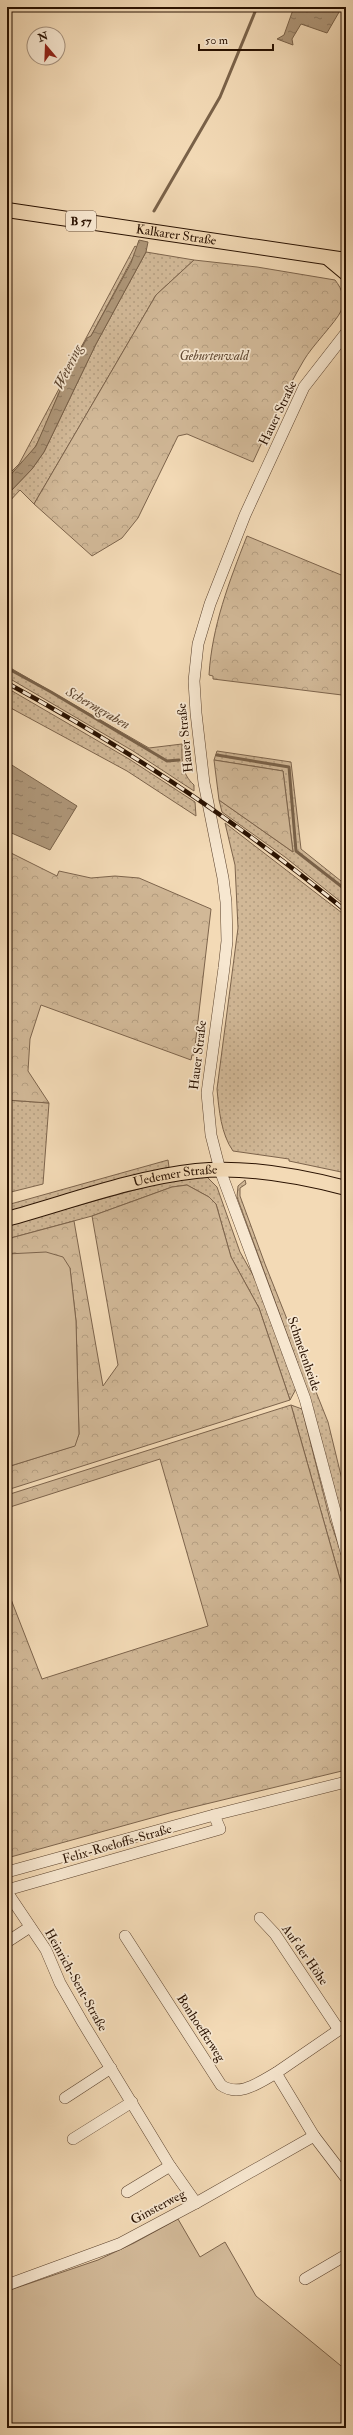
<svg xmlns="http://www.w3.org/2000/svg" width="353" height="2435" viewBox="0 0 353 2435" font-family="'IM FELL Double Pica',serif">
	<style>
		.grass { fill: url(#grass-dots); stroke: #7d644c }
		.forest { fill: url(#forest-crowns); stroke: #7d644c }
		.pitch { fill: #d1b897; stroke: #7d644c }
		.water { fill: url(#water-ripples); stroke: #796148 }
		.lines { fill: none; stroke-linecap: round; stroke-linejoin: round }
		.stream { stroke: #796148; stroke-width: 3 }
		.minor-casing { stroke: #5c432e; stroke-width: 12 }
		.major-casing { stroke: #291100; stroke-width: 16 }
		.minor { stroke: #f7e7d0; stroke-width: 11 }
		.major { stroke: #f3dab6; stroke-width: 14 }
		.rail-casing { stroke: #291100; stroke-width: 4.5 }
		.rail { stroke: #f7e7d0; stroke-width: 3; stroke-dasharray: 9; stroke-linecap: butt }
		.labels { text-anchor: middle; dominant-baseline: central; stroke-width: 3.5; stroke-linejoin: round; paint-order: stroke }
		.shield { fill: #f7e7d0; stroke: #67513e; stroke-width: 1 }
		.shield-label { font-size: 12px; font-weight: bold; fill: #291100 }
		.street-label { font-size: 13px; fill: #291100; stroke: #f7e7d0 }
		.park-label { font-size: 13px; font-style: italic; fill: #644b35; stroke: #f7e7d0 }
		.water-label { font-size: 14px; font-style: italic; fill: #5e4630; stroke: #f7e7d0 }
	</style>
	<defs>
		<pattern id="grass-dots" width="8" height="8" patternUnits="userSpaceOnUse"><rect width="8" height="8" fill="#d1b897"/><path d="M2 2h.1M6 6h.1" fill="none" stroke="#b39d80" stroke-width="1.8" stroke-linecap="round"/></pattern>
		<pattern id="forest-crowns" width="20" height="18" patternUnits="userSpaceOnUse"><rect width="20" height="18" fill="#d1b897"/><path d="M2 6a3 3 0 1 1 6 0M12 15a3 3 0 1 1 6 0" fill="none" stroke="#b39d80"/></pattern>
		<pattern id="water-ripples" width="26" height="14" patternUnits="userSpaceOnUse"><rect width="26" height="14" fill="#ae9678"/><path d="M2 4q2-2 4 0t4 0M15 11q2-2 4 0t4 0" fill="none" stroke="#8e7960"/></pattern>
	</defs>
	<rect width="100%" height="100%" fill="#f3dab6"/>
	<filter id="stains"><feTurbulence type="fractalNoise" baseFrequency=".005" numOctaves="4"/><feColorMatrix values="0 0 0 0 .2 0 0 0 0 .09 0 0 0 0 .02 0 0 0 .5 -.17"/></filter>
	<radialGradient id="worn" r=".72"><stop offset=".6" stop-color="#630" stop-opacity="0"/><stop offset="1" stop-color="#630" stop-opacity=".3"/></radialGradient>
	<g class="grass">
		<path d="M135,246l3,2 -47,88c-17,9 -43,90 -56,111 -7,12 -18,22 -28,32v-3l12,-12z"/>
		<path d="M146,252l48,8 -38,35 -122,209 -14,-14 -13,14v-9l25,-26 12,-17 52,-108z"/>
		<path d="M7,666l142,82 33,-4c0,17 -1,29 12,41v6l-61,-40 -126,-74z"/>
		<path d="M7,688l122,71 66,43 1,14 -69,-45 -120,-65z"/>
		<path d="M217,751l74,11 10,87 45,36v21l-61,-49 -63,-45 -3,-12 74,52 -10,-81 -69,-11z"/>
		<path d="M225,823l121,93v257l-57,-12v-2l-56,-8c-12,-17 -14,-41 -16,-62l21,-161 -3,-63z"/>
		<path d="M7,1100l42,3 -6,81 -36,9z"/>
		<path d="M168,1160l1,7 -162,47v-9z"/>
		<path d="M206,1176l11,11 23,65 18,32 38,105 -6,11 -31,-92 -28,-51 -15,-53 -7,-7 -22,-12 -15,2 -80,29 -85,23v-14l164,-45z"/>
		<path d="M245,1180l1,4 -6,4v8l25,68 63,158 18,74v39l-50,-176 -59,-162 1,-11z"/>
		<path d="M291,1405l11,4 28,111 16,48v32z"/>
	</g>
	<g class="forest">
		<path d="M194,260l63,7 78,13c8,10 10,19 6,31 -5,11 -29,35 -37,49 -19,32 -35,67 -51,102l-66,-28 -9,2 -40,82 -16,20 -30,18 -58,-52 122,-209z"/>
		<path d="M247,536l99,41v111l-4,7 -129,-16v-3l-4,-1c3,-49 20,-93 38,-139z"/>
		<path d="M214,760l69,11 10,81 -74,-52z"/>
		<path d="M7,851l50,25 2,-5 32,7 24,-2 24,2 72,31 -17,146h-2l-1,5 -150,-55 -11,34 -2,32 21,32 -42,-3z"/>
		<path d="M187,1185l22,12 7,7 15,53 28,51 31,92 -283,90v-23l67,-21 5,-12 -3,-113 -6,-53 -55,-15 -8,1v-15l67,-18 29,165 15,-21 -26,-149 80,-29z"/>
		<path d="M291,1405l55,195v170l-173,42 -166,46v-269l35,90 166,-53 -48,-167 -153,49v-13z"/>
	</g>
	<g class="pitch">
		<path d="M46,1252l17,5 7,11 6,53 3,113 -4,12 -68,21v-213z"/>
		<path d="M178,2219l22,38 25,-15 31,54 90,74v58h-339v-137l91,-31 36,-17z"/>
	</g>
	<g class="water">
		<path d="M294,7h48l-15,26 -26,-9 -9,15 1,6 -16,-6 7,-4z"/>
		<path d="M139,240l9,2 -2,10 -50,92 -52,108 -12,17 -25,26v-16l29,-33 26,-60 25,-48 4,-2 40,-73z"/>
		<path d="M7,762l70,44 -27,44 -43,-19z"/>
	</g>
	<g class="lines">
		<g class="stream">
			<path d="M154,211l66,-114 37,-90"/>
			<path d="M7,668l44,24 116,69 12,-1"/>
			<path d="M217,755l72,12 7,84 50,39"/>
		</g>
		<defs>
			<g id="minor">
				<path d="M346,333l-42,54 -59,128 -35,89 -12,40 -4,37 2,32 8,70 19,95 3,24 1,39 -3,27 -17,125 4,42 9,35 85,229 41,153"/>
				<path d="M7,1872l207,-57 132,-33"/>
				<path d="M7,1890l213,-61 -6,-14"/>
				<path d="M7,1892l39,58 14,33 23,40 87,143 26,37"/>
				<path d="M260,1918l15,16 64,96"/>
				<path d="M125,1936l96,149c18,13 39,-3 55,-12"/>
				<path d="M7,1942l23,-15"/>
				<path d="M346,2025l-70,48 38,63 32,42"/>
				<path d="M65,2098l46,-30"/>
				<path d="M73,2139l59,-37"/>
				<path d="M127,2192l43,-26"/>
				<path d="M305,2279l41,-24"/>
				<path d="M7,2285l112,-41 77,-41 118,-67"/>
			</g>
			<g id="major">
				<path id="s1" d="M7,210l339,50"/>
				<path d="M328,258l18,15"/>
				<path id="s2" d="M7,1219c62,-17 125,-41 189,-48 47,-5 104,5 150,17"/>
			</g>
		</defs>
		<use href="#minor" class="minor-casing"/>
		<use href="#major" class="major-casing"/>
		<use href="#minor" class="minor"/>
		<use href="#major" class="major"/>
		<defs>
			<path id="rail" d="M7,683c120,65 234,141 339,228"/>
		</defs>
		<use href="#rail" class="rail-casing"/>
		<use href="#rail" class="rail"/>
	</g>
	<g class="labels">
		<rect class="shield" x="66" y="211" width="30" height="20" rx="3"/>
		<g class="shield-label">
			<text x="81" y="221">B 57</text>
		</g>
		<g class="street-label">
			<text stroke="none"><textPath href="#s1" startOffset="171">Kalkarer Straße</textPath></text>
			<text transform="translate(278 413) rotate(-64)">Hauer Straße</text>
			<text transform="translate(185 738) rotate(-96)">Hauer Straße</text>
			<text transform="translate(198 1055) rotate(-83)">Hauer Straße</text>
			<text stroke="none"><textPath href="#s2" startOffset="174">Uedemer Straße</textPath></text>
			<text transform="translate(304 1354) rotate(71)">Schmelenheide</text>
			<text transform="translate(117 1844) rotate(-16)">Felix-Roeloffs-Straße</text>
			<text transform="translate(305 1955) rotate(55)">Auf der Höhe</text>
			<text transform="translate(76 1980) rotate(61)">Heinrich-Sent-Straße</text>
			<text transform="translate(201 2028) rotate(57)">Bonhoefferweg</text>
			<text transform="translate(158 2207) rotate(-28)">Ginsterweg</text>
		</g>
		<g class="park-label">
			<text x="214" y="356">Geburtenwald</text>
		</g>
		<g class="water-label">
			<text transform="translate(68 367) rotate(-64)">Wetering</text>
			<text transform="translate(98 708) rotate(30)">Schermgraben</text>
		</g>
	</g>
	<rect width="353" height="2435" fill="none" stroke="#f3dab6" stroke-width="24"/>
	<rect x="8" y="8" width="337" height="2419" fill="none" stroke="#291100" stroke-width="2"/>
	<rect x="12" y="12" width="329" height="2411" fill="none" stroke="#291100"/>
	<g transform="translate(46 46) rotate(341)"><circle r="19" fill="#f7e7d0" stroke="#a5917d"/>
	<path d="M0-3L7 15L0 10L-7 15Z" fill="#8f2418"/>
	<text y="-6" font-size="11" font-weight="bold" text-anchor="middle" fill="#291100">N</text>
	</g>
	<path d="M199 44v6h74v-6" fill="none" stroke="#291100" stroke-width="2"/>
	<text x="205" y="44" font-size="12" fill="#291100" stroke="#f7e7d0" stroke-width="3" paint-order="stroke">50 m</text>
	<rect width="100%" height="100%" filter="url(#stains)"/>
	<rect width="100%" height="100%" fill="url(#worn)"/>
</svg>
